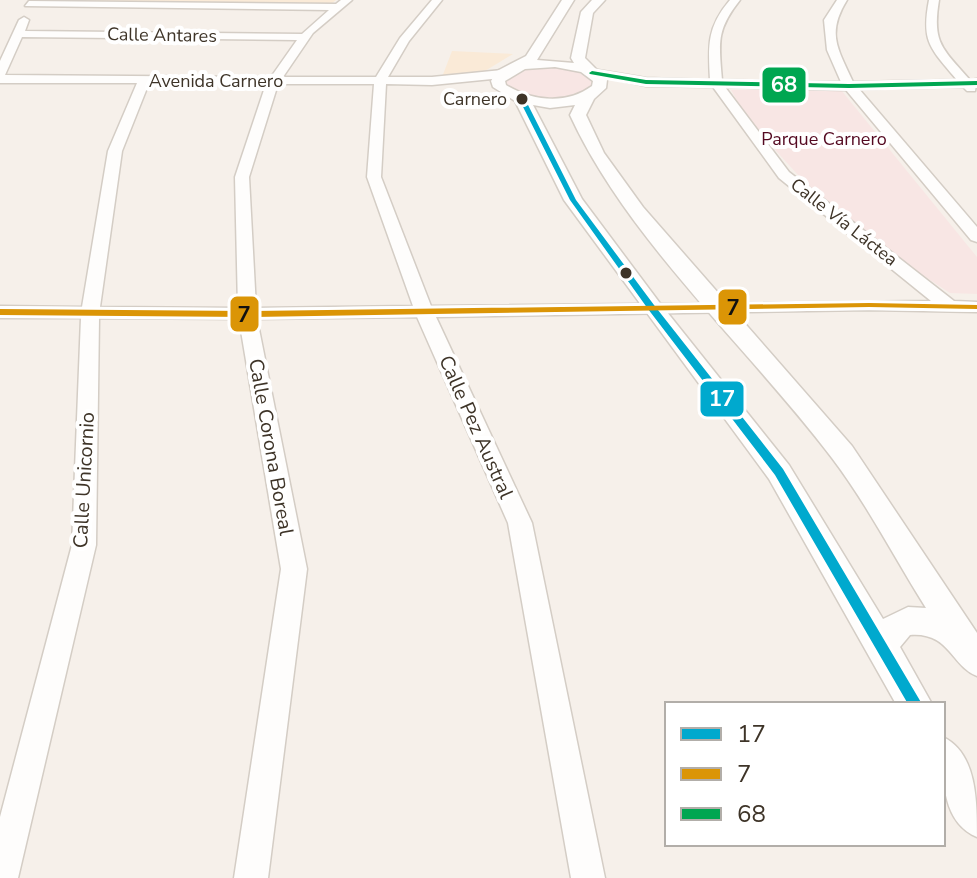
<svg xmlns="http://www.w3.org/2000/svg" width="977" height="878" viewBox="0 0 977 878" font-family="'Nunito Sans',sans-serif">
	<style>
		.built { fill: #faead7 }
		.green { fill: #f8e6e4 }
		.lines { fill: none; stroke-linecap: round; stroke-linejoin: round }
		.minor-casing { stroke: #d4cdc5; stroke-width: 3 }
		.major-casing { stroke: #d4cdc5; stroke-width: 3 }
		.minor { fill: #fefdfc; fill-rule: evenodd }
		.major { fill: #fefdfc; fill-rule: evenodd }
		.bus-1-casing { stroke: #fff; stroke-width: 6 }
		.bus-2-casing { stroke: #fff; stroke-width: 6 }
		.bus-3-casing { stroke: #fff; stroke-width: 6 }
		.bus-1 { fill: #00a9ce; fill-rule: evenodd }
		.bus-2 { fill: #db9506; fill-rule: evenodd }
		.bus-3 { fill: #00a651; fill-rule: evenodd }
		.bus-dot { fill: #3e3428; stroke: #fff; stroke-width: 3 }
		.labels { text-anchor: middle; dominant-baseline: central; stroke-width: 8; stroke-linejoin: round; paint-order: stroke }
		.far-street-label { font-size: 18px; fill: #3e3428; stroke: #fff }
		.bus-label { font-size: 18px; fill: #3e3428; stroke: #fff; text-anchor: end }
		.far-park-label { font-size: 18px; fill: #540921; stroke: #fff }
		.street-label { font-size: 20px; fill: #3e3428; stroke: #fff }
		.line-badge { stroke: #fff; stroke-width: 3 }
		.badge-label { font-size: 22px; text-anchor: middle; font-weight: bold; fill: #fff }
		.pale-badge-label { font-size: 22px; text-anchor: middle; font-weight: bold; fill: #111 }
	</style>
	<rect width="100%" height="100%" fill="#f6f0ea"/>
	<g class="built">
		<path d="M336,0l-5,4 -293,-3v-1z"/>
		<path d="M452,51l61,3 -28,17 -43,6z"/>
	</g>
	<g class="green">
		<path d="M553,67l23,4 17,10 1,7c-39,15 -55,22 -91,-5 9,-16 33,-16 50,-16z"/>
		<path d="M731,90h110l136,167v37l-27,-1 -57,-37 -84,-69 -61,-67z"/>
	</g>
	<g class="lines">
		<defs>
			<path id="minor" d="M341,0h11l-39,33 -30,44h93l24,-39 32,-38h10l-33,41 -21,36h44l70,-7 6,4 -6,4 -70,7 -46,-1 -5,93 50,129 500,-5 -152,-123 -66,-91 -67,-1 -60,-13 6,-4 54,9 64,2c-2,-35 -3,-53 20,-80h10c-24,30 -21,43 -18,80l119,2 -14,-32 -3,-30 13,-20h10c-21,34 -9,49 6,82l104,-2c-27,-32 -36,-38 -28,-80h10c-7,43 3,48 31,80l7,-1 -2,12h-8l-4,-4 -104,2 118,138v15l-6,-2 -125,-150 -121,-3 64,85 165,129 23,1v10l-108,-2 -433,7 96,206 73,355h-34l-63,-355 -91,-206 -160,2 50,250 -39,309h-34l47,-309 -42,-250 -140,-1 -3,227 -78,333h-18v-61l72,-272 9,-227h-81v-12l82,1 26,-156 29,-68h-137v-22l19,-41 5,-3 5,3 -4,11 277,3 27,-24 -304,-4 4,-5 307,3zM22,37l275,3 -26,37 -266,-2zM149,83l117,1 -31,93 3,131 -138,-1 22,-156zM278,84h96l-7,93 46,129 -157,2 -7,-131z"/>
			<g id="major">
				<path d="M562,0h12l-37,60 37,3 -3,-5 10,-46 11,-12h13l-12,13 -8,45 22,22 -1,8 -12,11 -8,16 18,38 39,54 209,239 125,187v43c-26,-10 -27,-44 -67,-41l-10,12 32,57h-36l-127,-225 -205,-279 -49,-99 -22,-14 -2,-6 6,-10 29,-15zM555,67l26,5 12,9 -1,5c-26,19 -59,15 -86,-1l-1,-4 20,-12zM533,105l17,3 25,-3 -5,10c58,126 178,232 262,343 35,46 63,101 94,150l-18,-1 -25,12 -94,-154 -130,-163 -77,-103z"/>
				<path d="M943,737c34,16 34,65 34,100 -38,-16 -34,-65 -34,-100z"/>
			</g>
		</defs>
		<use href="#minor" class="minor-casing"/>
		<use href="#major" class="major-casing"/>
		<use href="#minor" class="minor"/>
		<use href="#major" class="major"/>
		<defs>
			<path id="bus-1" d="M522,97l3,2 51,101 78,105 129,164 139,235h-14l-133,-229 -127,-166 -78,-109 -51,-101z"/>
			<path id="bus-2" d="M869,303l108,2v4l-108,-2 -622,10 -247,-2v-6l247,2z"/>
			<path id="bus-3" d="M592,71l54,9 203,4 128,-3v4l-128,3 -203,-4 -56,-10 -1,-1z"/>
		</defs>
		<use href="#bus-1" class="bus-1-casing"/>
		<use href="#bus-2" class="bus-2-casing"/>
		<use href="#bus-3" class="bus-3-casing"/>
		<use href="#bus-1" class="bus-1"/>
		<use href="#bus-2" class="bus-2"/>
		<use href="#bus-3" class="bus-3"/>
	</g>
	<g class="bus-dot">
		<circle cx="522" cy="99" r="7"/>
		<circle cx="626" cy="273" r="7"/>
	</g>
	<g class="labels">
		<g class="far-street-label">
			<text transform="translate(162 35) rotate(1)">Calle Antares</text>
			<text x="216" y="81">Avenida Carnero</text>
			<text transform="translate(844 222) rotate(38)">Calle Vía Láctea</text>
		</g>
		<g class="bus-label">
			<text x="507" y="99">Carnero</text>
		</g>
		<g class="far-park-label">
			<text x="824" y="139">Parque Carnero</text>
		</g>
		<g class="street-label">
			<text transform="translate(476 427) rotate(66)">Calle Pez Austral</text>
			<text transform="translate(271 447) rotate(80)">Calle Corona Boreal</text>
			<text transform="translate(84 480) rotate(-87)">Calle Unicornio</text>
		</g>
	</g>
	<g class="line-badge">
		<rect x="761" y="66" width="46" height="38" rx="8" fill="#00a651"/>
		<rect x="717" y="288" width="31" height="38" rx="8" fill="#db9506"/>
		<rect x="229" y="295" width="31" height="38" rx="8" fill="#db9506"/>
		<rect x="699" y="380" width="46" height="38" rx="8" fill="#00a9ce"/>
	</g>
	<g class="badge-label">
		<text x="784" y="92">68</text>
		<text x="722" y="406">17</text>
	</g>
	<g class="pale-badge-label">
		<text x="733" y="315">7</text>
		<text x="244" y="322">7</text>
	</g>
	<rect x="665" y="702" width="280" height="144" fill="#ffffff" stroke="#b2aea9" stroke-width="2"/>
	<rect x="681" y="728" width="40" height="12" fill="#00a9ce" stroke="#b2aea9" stroke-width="2"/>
	<text x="737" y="742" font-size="24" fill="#3e3428">17</text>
	<rect x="681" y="768" width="40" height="12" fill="#db9506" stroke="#b2aea9" stroke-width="2"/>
	<text x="737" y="782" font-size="24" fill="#3e3428">7</text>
	<rect x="681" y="808" width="40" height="12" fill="#00a651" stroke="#b2aea9" stroke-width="2"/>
	<text x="737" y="822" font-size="24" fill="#3e3428">68</text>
</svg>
